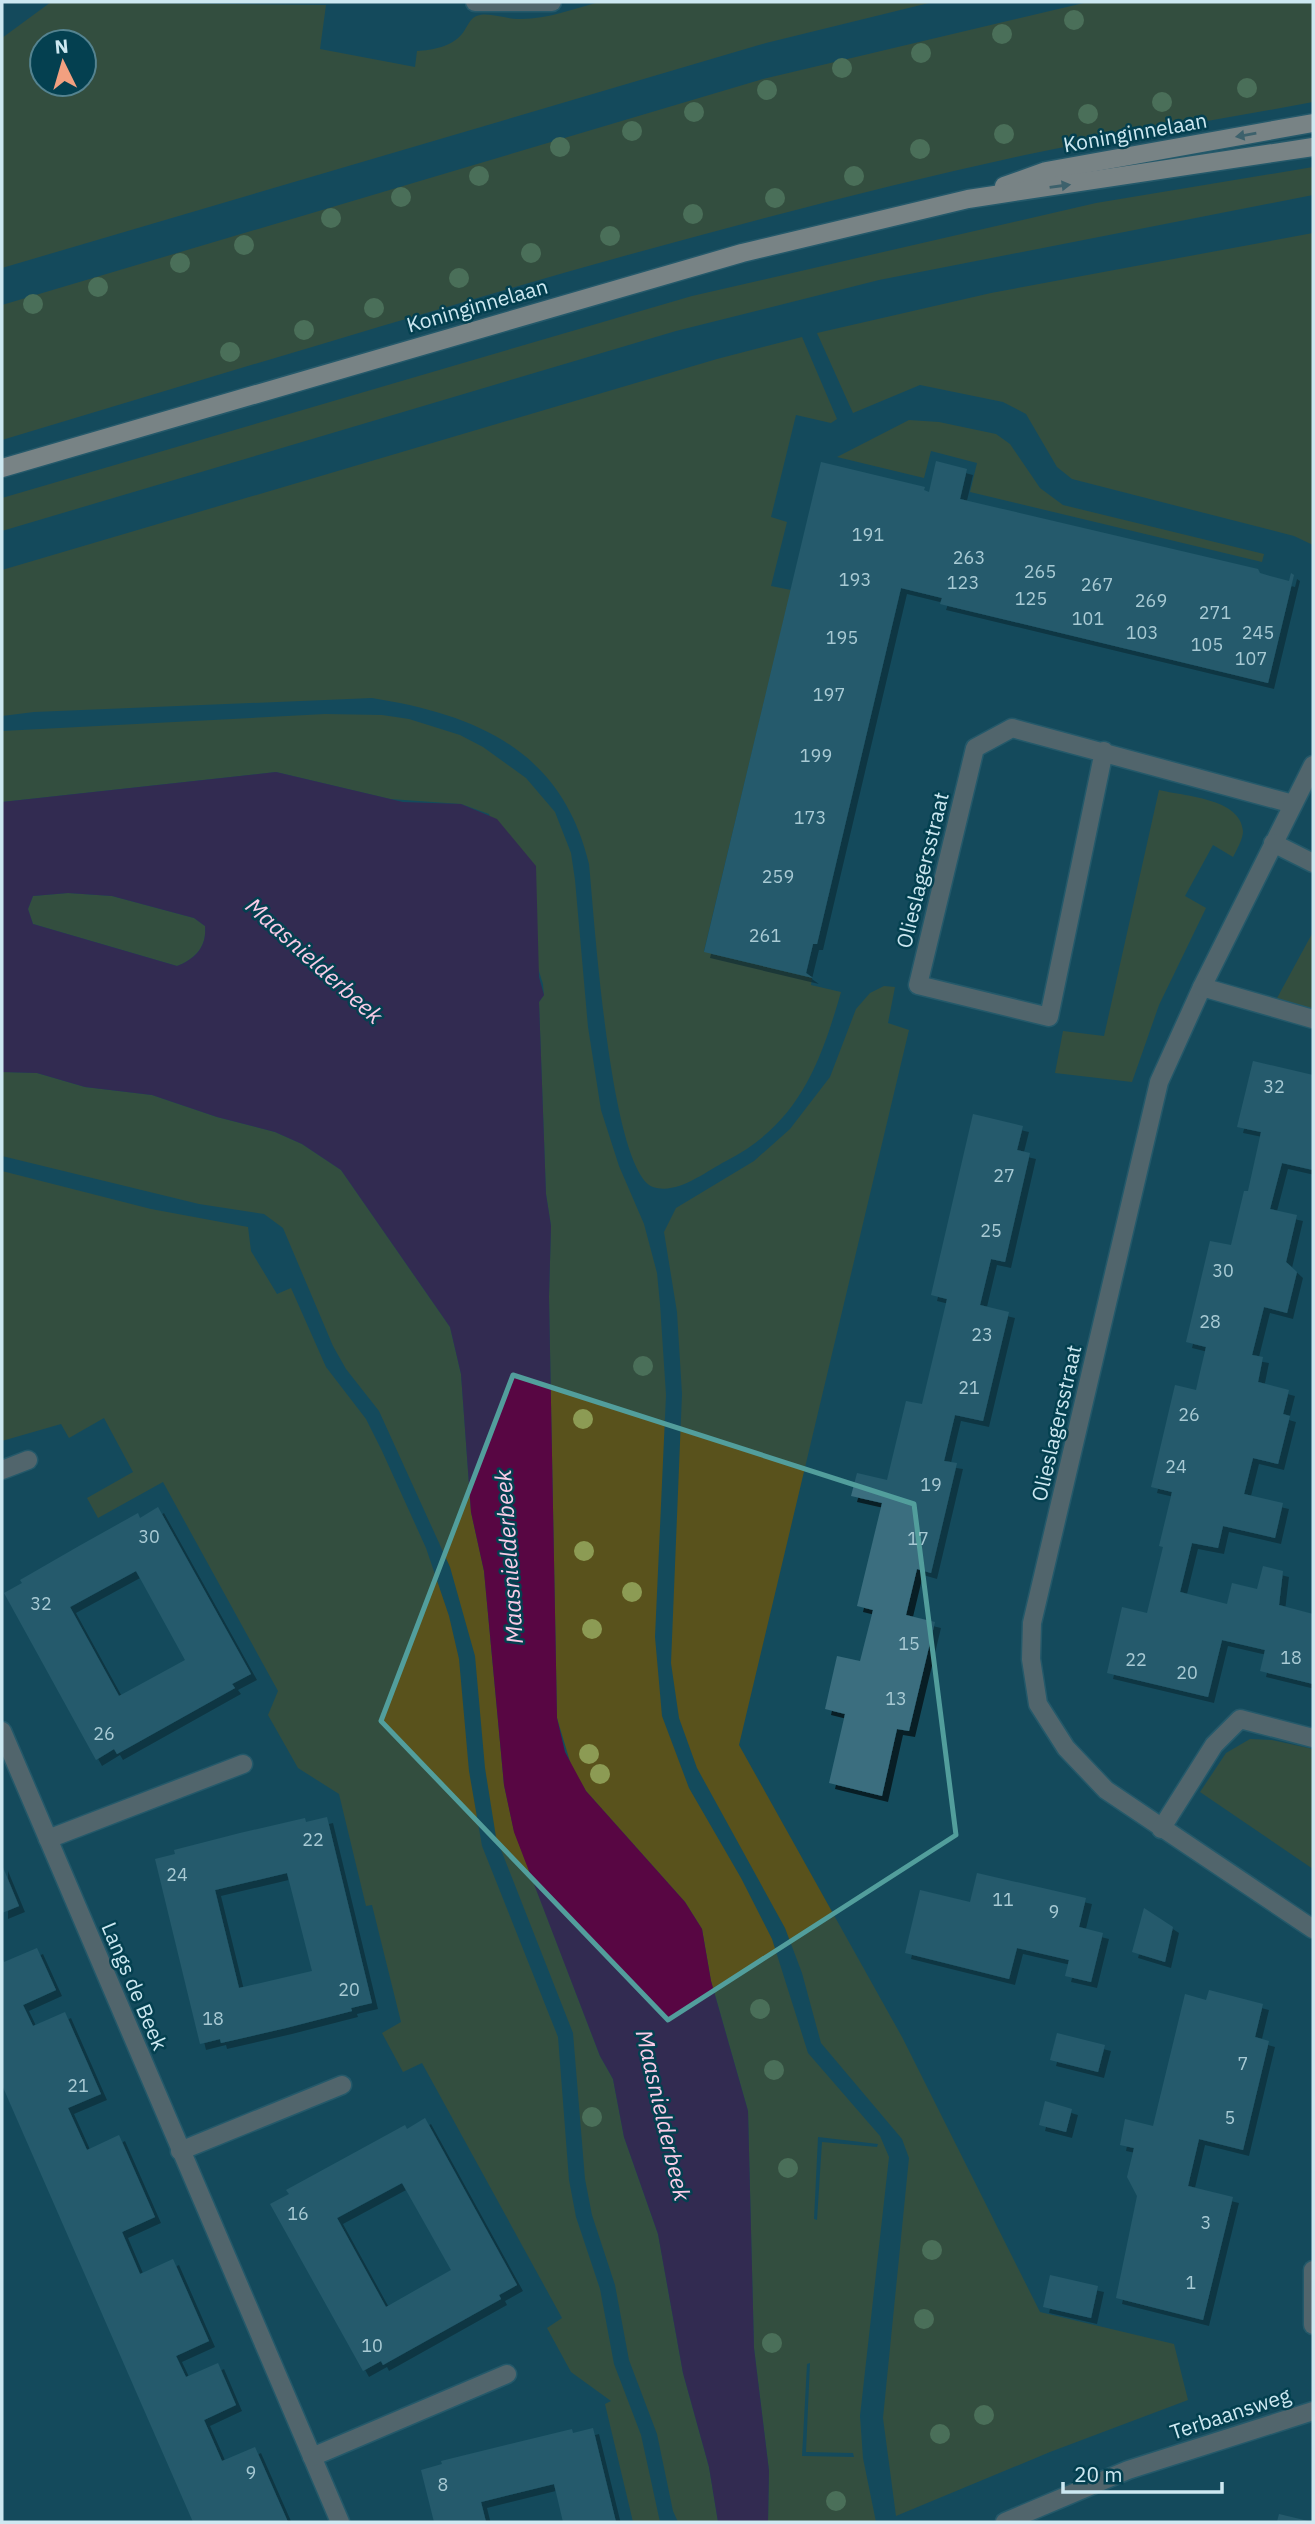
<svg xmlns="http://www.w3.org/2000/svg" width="1315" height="2524" viewBox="0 0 1315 2524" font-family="'IBM Plex Sans',sans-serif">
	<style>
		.green { fill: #59521c; fill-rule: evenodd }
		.water { fill: #580643; fill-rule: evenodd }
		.building { fill: #3a6e7f; fill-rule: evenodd; filter: url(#shadow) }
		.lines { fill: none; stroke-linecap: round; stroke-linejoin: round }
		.minor-casing { stroke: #396a7a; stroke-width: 21 }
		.major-casing { stroke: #396a7a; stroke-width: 21 }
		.minor { stroke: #9b867f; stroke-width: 18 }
		.major { stroke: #f1c7b7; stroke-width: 18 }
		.tree { fill: #8c9b54 }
		.oneway { fill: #6f7d7e }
		.marked { fill: none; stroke: #529e9c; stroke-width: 5; stroke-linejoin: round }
		.labels { text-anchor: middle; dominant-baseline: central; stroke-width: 5; stroke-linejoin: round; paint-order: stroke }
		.number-label { font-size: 18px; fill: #a8cad4 }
		.street-label { font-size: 21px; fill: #cde8f1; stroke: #044050 }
		.water-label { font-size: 23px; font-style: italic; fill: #facce7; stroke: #044050 }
	</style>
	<defs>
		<filter id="shadow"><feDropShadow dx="6" dy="6" stdDeviation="0" flood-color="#0009"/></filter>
	</defs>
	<rect width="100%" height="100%" fill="#144b5c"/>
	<g class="green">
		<path d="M51,2l275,3 -6,44 95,18 2,-16c16,-1 34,-4 45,-17 6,-7 7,-17 18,-19 12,-2 26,4 38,4 27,1 55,-10 81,-17h334l-167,41 -764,225v-230zM42,42h42v42h-42z"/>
		<path d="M1088,2h225v100c-96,18 -193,33 -288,53 -346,76 -684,184 -1023,285v-135l761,-226z"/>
		<path d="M1313,167v28l-434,85 -203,51 -674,200v-33l690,-202 404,-93z"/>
		<path d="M1313,233v312l-19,-9 -222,-57 -15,-12 -31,-53 -23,-12 -83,-17 -67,28 -36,-80 174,-40z"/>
		<path d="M802,337l35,82 -6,4 -35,-8 -25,102 16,5 -16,64 20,4 -87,361 104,25 4,2 -1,7 30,7c-21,73 -43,132 -115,169 -21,11 -49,34 -73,26 -43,-16 -59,-274 -64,-323 -27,-113 -111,-149 -217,-166l-338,14 -32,4v-146l715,-211z"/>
		<path d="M909,420l30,2 57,12 14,10 30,44 23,17 201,49 -2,8 -292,-70 7,-29 -46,-12 -7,27 -87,-21z"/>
		<path d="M325,714l57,1 27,4 51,16 23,12 43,31 29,34 16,41 4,27 13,147 13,83 18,56 25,58 13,49 3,31 6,91 -11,242 7,79 27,72 52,90 31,61 36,114 72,83 9,21 -29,259 3,42 13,64h-108l1,-51 -15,-123 -6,-237 -37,-130 -9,-52 -17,-27 -99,-111 -15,-26 -14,-47 -8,-421 2,-71 -5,-32 -7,-192 5,-7 -1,-11 -54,-170 -28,-10 -71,-5 -114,-27 -274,30v-71zM818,2137l60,7 -1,3 -55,-5 -5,78 -3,-1zM810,2363l-4,89 47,1 1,4 -52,-1 5,-92z"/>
		<path d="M1159,790c24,6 82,8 84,41 0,8 -6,18 -10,26l-20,-12 -28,51 21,12 -47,97 -27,77 -77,-9 8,-42 41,5z"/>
		<path d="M68,893l44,3 82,22 11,8c2,21 -10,33 -28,40l-144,-42 -5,-15 5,-13z"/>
		<path d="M1313,932v77l-37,-9z"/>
		<path d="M884,986l11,1 -7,36 21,7 -170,715 163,292 138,275 134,32 14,56 -138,52 -154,64 -13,-98 26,-260 -7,-19 -81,-96 -19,-70 -17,-45 -88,-160 -18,-50 -8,-55 11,-269 -5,-82 -13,-80 12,-24 78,-47 36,-32 40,-52 26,-68 14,-16z"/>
		<path d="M2,1072l35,1 48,14 67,8 65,22 58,15 27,12 39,26 109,157 11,47 10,138 13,59 20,214 10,46 86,225 13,23 11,58 34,97 25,139 26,94 9,55h-40l-5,-11 -16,-77 -28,-74 -14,-75 -23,-70 -7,-36 -12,-146 -77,-196 -11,-69 -10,-112 -25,-89 -71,-156 -33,-42 -13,-23 -50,-118 -19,-14 -65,-10 -197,-48z"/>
		<path d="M2,1171l149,38 97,18 3,24 26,43 14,-6 35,79 40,52 16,32 44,97 23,68 10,43 10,112 13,75 76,191 11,143 7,37 24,72 14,75 27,71 19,87h-27l-28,-118 6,-3 -40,-29 -24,-44 15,-10 -140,-255 -19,9 -21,-39 19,-11 -29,-117 -6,1 -27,-112 -41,-26 -30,-53 10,-24 -115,-209 -65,36 -11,-20 46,-26 -29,-54 -35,20 -8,-14 -59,17z"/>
		<path d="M1250,1739l22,1 41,9v120l-113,-77 26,-39z"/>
	</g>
	<path class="water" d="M276,772l127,30 58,2 36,15 39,47 3,111 5,18 -5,7 7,192 5,32 -2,71 8,421 8,34 21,39 99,111 17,27 9,52 37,130 6,237 15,123 -1,51h-50l-9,-55 -26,-94 -25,-139 -34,-97 -11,-58 -13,-23 -86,-224 -10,-47 -20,-214 -13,-59 -10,-138 -11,-47 -109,-157 -39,-26 -27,-12 -58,-15 -65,-22 -67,-8 -48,-14 -35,-1v-270zM68,893l44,3 82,22 11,8c2,21 -10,33 -28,40l-144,-42 -5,-15 5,-13z"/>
	<g class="building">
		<path d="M936,461l31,8 -7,30 298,70 2,4 10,3 19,5 2,-8 3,2 -26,108 -328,-79 2,-6 -41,-10 -84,356h-4l-7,29 7,5 -109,-26 117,-490 104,25 -1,3 5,2z"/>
		<path d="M1253,1061l60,14v95l-31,-7 -12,46 27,6 -11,47 11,10 -10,41 -23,-6 -12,48 11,2 -5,25 31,8 -6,24 7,2 -12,48 -25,-6 -9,36 39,9 -8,35 -52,-12 -5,22 -26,-5 -12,49 47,12 5,-21 25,6 6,-23 20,5 -4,34 34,9v70l-53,-13 5,-21 -43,-10 -14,57 -101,-24 15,-66 25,6 16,-66 -4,-1 13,-54 -21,-5 24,-102 21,5 5,-22 5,-21 -20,-5 24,-101 21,4 13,-54h4l13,-59 -24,-5z"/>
		<path d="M973,1114l50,12 -6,24 13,3 -25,109 -14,-3 -11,46 29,7 -26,109 -28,-6 -11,46 13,2 -26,110 -14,-4 -11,46 29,7 -26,109 -12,-2 -15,67 -53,-13 16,-69 -20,-5 12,-53 23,5 13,-51 -16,-4 25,-103 -31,-7 6,-23 30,7 19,-79 16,3 25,-105 -16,-4z"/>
		<path d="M158,1507l93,167 -19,10 3,4 -118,66 -3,-5 -18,11 -92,-167 18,-10 -2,-3 59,-34 59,-33 2,5zM136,1571l49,89 -66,36 -49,-89z"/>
		<path d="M327,1817l45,186 -21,5 1,3 -66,17 -65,15 -1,-4 -20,5 -45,-185 20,-5 -1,-4 66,-17 65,-15 1,4zM287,1873l25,98 -73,17 -24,-98z"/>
		<path d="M2,1865l17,41 -17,7z"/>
		<path d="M977,1873l109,25 -7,29 24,6 -12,49 -26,-6 4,-16 -52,-12 -8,31 -104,-26 15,-63 50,12z"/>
		<path d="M1144,1908l29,19 -8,35 -33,-10z"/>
		<path d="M37,1948l19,42 -33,15 10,21 32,-14 36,82 -33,14 19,42 32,-15 36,82 -33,15 18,42 33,-15 36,82 -33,15 10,21 32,-14 18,42 -32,15 18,41 33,-14 33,75h-95l-191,-437v-129l2,6z"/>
		<path d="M1209,1990l54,14 -8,33 14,4 -26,109 -44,-11 -11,47 45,11 -30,123 -87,-22 21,-102 -10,-19 7,-29 -14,-3 5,-26 28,7 32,-132 21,6z"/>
		<path d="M1057,2033l48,12 -7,27 -48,-12z"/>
		<path d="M1045,2101l27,8 -6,23 -27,-7z"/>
		<path d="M425,2118l92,167 -18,10 2,4 -118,66 -2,-4 -18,10 -93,-167 19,-10 -3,-4 119,-65 2,4zM402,2183l49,87 -65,37 -49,-89z"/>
		<path d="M1050,2275l48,11 -7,32 -48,-11z"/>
		<path d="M593,2428l23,94h-53l-9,-38 -73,18 5,20h-52l-13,-52 21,-6 -1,-3 65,-16 66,-16 1,4z"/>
		<path d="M1279,2514l29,7 -1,1h-30z"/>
	</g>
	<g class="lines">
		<defs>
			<g id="minor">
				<path d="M475,2h77"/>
				<path d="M1104,751l-55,266 -131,-32 57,-237 37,-20 281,76"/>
				<path d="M1313,765l-111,222 -43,95 -127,541 -1,36 7,45 28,44 40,42 207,139"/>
				<path d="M1273,843l40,20"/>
				<path d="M1202,987l111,32"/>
				<path d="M2,1470l26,-10"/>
				<path d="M2,1731l338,791"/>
				<path d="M1161,1829l53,-84 26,-26 73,19"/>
				<path d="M48,1839l195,-75"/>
				<path d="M180,2151l162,-66"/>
				<path d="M1313,2270v55"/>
				<path d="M312,2457l195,-83"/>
				<path d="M1005,2522l123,-52 185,-59"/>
			</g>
			<g id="major">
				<path d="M1004,186l42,-15 267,-48"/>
				<path d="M2,468l740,-215 226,-54 345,-52"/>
			</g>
		</defs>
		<use href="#minor" class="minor-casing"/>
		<use href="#major" class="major-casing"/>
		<use href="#minor" class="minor"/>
		<use href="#major" class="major"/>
	</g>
	<g class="tree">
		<circle cx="1074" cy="20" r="10"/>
		<circle cx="1002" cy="34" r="10"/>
		<circle cx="921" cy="53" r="10"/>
		<circle cx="842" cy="68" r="10"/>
		<circle cx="1247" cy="88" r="10"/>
		<circle cx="767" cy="90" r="10"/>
		<circle cx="1162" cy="102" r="10"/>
		<circle cx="694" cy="112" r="10"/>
		<circle cx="1088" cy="114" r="10"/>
		<circle cx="632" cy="131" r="10"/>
		<circle cx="1004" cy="134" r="10"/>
		<circle cx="560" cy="147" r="10"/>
		<circle cx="920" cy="149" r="10"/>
		<circle cx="479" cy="176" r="10"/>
		<circle cx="854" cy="176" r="10"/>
		<circle cx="401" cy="197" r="10"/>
		<circle cx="775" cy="198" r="10"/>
		<circle cx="693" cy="214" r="10"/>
		<circle cx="331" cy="218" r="10"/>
		<circle cx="610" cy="236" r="10"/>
		<circle cx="244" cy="245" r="10"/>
		<circle cx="531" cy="253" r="10"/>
		<circle cx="180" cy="263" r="10"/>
		<circle cx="459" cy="278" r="10"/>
		<circle cx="98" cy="287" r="10"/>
		<circle cx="33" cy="304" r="10"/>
		<circle cx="374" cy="308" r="10"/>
		<circle cx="304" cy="330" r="10"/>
		<circle cx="230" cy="352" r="10"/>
		<circle cx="643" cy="1366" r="10"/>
		<circle cx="583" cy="1419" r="10"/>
		<circle cx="584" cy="1551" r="10"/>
		<circle cx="632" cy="1592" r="10"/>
		<circle cx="592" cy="1629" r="10"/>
		<circle cx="589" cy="1754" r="10"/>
		<circle cx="600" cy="1774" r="10"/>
		<circle cx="760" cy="2009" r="10"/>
		<circle cx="774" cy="2070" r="10"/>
		<circle cx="592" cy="2117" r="10"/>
		<circle cx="788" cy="2168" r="10"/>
		<circle cx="932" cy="2250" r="10"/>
		<circle cx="924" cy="2319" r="10"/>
		<circle cx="772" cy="2343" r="10"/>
		<circle cx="984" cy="2415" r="10"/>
		<circle cx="940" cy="2434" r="10"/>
		<circle cx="836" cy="2501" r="10"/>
	</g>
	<defs><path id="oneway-solid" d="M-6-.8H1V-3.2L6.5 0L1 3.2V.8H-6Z" transform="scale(1.75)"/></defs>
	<g class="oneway">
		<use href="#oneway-solid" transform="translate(1246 135) rotate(170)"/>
		<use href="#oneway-solid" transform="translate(1060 186) rotate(-8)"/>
	</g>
	<path d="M0 0H1315V2524H0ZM513,1375l401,129 42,331 -288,185 -287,-299z" fill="#144b5c" fill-opacity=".55" fill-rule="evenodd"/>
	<path class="marked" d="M513,1375l401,129 42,331 -288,185 -287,-299z"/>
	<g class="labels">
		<g class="number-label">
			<text x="868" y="534">191</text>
			<text x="969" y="557">263</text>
			<text x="1040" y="571">265</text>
			<text x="855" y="579">193</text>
			<text x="963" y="582">123</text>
			<text x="1097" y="584">267</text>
			<text x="1031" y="598">125</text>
			<text x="1151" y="600">269</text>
			<text x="1215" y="612">271</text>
			<text x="1088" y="618">101</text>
			<text x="1142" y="632">103</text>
			<text x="1258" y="632">245</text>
			<text x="842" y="637">195</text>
			<text x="1207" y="644">105</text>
			<text x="1251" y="658">107</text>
			<text x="829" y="694">197</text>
			<text x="816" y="755">199</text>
			<text x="810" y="817">173</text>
			<text x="778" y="876">259</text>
			<text x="765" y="935">261</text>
			<text x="1274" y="1086">32</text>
			<text x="1004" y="1175">27</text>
			<text x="991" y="1230">25</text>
			<text x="1223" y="1270">30</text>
			<text x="1210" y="1321">28</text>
			<text x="982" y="1334">23</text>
			<text x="969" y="1387">21</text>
			<text x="1189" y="1414">26</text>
			<text x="1176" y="1466">24</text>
			<text x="931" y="1484">19</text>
			<text x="149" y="1536">30</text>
			<text x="918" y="1538">17</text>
			<text x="41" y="1603">32</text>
			<text x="909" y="1643">15</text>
			<text x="1291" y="1657">18</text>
			<text x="1136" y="1659">22</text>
			<text x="1187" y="1672">20</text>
			<text x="896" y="1698">13</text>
			<text x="104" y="1733">26</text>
			<text x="313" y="1839">22</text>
			<text x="177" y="1874">24</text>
			<text x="1003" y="1899">11</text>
			<text x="1054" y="1911">9</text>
			<text x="349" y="1989">20</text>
			<text x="213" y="2018">18</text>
			<text x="1243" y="2063">7</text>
			<text x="78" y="2085">21</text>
			<text x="1230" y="2117">5</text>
			<text x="298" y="2213">16</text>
			<text x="1206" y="2222">3</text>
			<text x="1191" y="2282">1</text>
			<text x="372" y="2345">10</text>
			<text x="251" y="2472">9</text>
			<text x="443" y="2484">8</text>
		</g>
		<g class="street-label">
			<text transform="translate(1135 132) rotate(-10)">Koninginnelaan</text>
			<text transform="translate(477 305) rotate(-16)">Koninginnelaan</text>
			<text transform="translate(922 870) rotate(-76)">Olieslagersstraat</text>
			<text transform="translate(1056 1423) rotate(-77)">Olieslagersstraat</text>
			<text transform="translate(135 1986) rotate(67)">Langs de Beek</text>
			<text transform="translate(1230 2413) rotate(-18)">Terbaansweg</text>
		</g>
		<g class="water-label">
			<text transform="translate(315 960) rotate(42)">Maasnielderbeek</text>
			<text transform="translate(508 1557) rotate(-94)">Maasnielderbeek</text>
			<text transform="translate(664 2115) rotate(77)">Maasnielderbeek</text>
		</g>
	</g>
	<rect width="1315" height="2524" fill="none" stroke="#cde8f1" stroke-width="7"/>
	<g transform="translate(63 63) rotate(355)"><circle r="33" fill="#044050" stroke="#548390" stroke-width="2"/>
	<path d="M0-5L12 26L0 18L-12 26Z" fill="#f2a080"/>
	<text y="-10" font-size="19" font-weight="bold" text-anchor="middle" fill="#cde8f1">N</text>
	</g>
	<path d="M1063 2482v10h159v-10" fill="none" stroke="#cde8f1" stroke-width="3.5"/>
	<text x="1074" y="2482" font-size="21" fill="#cde8f1" stroke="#044050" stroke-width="5" paint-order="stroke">20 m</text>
</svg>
